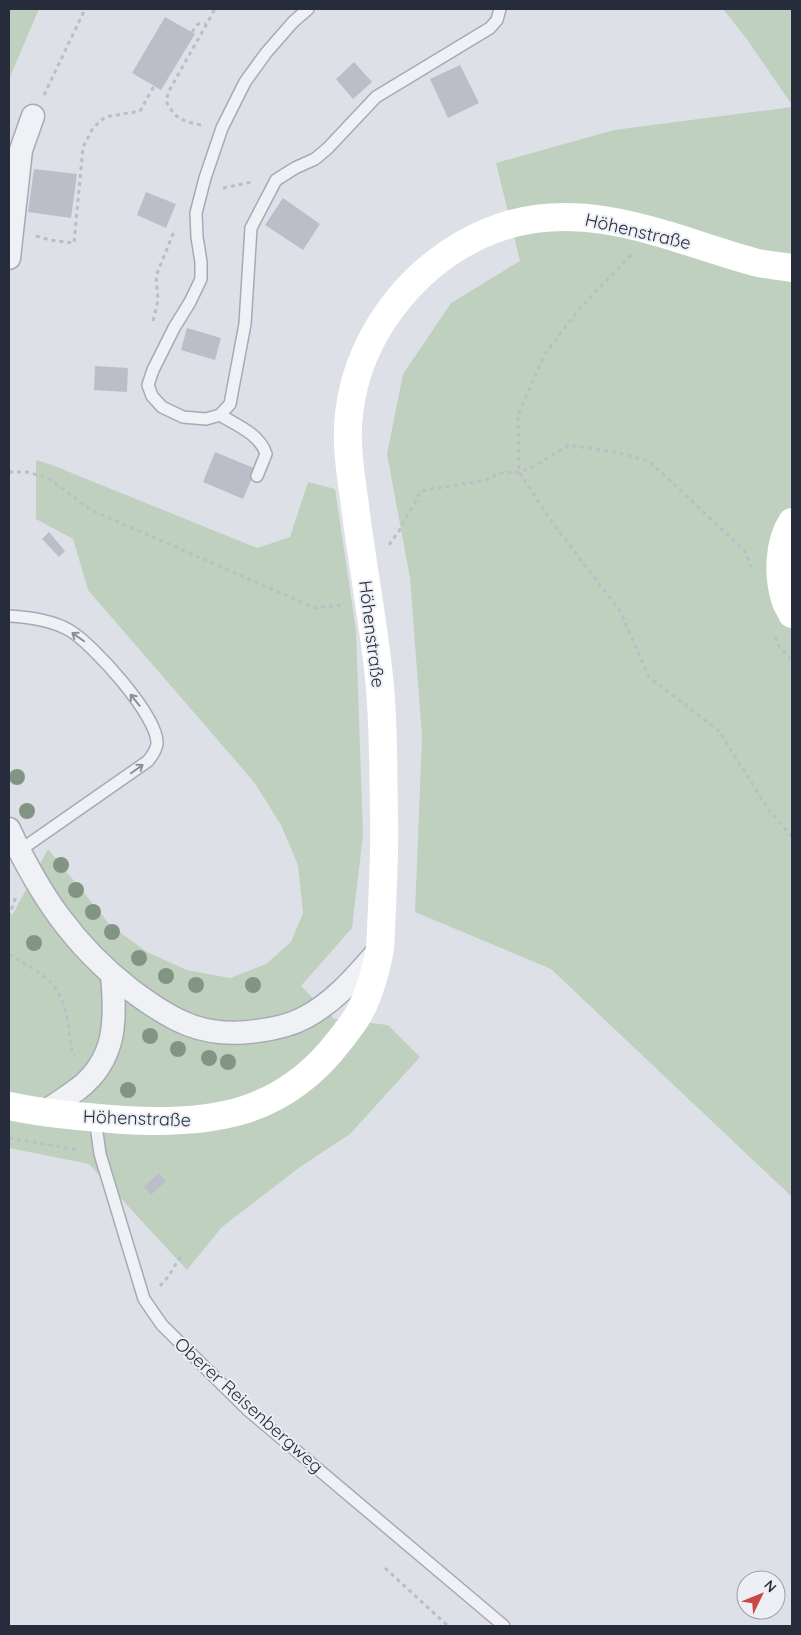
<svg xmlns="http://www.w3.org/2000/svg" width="801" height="1635" viewBox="0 0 801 1635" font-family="Quicksand,sans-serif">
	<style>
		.green { fill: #c0d0bf }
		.building { fill: #bbbec9 }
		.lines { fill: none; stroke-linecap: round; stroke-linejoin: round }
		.lane-casing { stroke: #a7aab4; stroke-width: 14 }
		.street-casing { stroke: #a7aab4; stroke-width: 25 }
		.path { stroke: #bcbec5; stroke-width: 3; stroke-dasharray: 4 4; stroke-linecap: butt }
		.lane { stroke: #f0f1f5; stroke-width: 11 }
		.street { stroke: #f0f1f5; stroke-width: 22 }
		.secondary { stroke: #fff; stroke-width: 28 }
		.tree { fill: #829585 }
		.oneway { stroke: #8c8e99 }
		.labels { text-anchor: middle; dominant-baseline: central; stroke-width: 4; stroke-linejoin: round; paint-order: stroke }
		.street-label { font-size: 18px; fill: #272c3d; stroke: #edeff5 }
	</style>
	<rect width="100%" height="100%" fill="#dee0e7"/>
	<g class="green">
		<path d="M9,9h30l-30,70z"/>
		<path d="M723,9h69v96l-46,-67z"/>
		<path d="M792,107v1090l-241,-228 -136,-57 7,-175 -12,-159 -23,-124 16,-80 48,-71 69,-42 -24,-98 118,-33z"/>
		<path d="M36,460l16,5 205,83 33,-11 18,-55 27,7 21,141 7,205 -11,93 -51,58 33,33 54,6 32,32 -70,77 -50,33 -78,60 -35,43 -98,-106 -80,-16v-227l39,-72 62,76 37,27 40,18 43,8 36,-14 25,-22 12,-29 -5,-48 -17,-40 -27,-43 -166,-192 -15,-51 -37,-20z"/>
	</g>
	<g class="building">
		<path d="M165,17l30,17 -34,56 -29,-17z"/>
		<path d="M354,62l18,20 -19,17 -17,-20z"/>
		<path d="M460,65l19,38 -31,15 -18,-39z"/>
		<path d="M34,169l43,5 -6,44 -43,-6z"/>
		<path d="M146,192l30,12 -10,24 -29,-13z"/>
		<path d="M283,198l37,26 -17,26 -38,-25z"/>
		<path d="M187,328l34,10 -6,22 -34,-10z"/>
		<path d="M95,366l33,2 -1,24 -33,-2z"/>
		<path d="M215,452l41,17 -13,30 -40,-17z"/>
		<path d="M49,532l16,19 -6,6 -17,-18z"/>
		<path d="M159,1173l7,8 -15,14 -7,-8z"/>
	</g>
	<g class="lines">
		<defs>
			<g id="lane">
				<path d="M308,9l-15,13 -27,31 -21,29 -23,46 -17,50 -9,35 1,24 4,25v17l-11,23 -16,26 -21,42 -5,15 4,11 10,11 21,10 23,2 14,-4 10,-11 15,-80 6,-96 25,-48 19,-12 20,-9 13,-11 48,-51 114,-69 7,-8 3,-11"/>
				<path d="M220,415c16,10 40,19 46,39l-9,22"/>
				<path d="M9,616c20,1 42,4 60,14 23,13 90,87 88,114 -1,7 -5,12 -9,17l-129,90"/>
				<path d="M95,1118l5,36 44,145 18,26 87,86 255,215"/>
			</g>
			<g id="street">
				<path d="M9,258l12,-108 12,-34"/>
				<path d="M9,829c30,65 65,117 122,161 41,31 73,49 126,41 16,-2 32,-5 47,-13 31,-16 53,-43 75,-68"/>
				<path d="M43,1113c12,-8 24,-16 35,-24 39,-30 38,-70 34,-114"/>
			</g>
		</defs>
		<use href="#lane" class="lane-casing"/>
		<use href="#street" class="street-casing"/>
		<g class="path">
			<path d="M192,32l6,-8h8"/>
			<path d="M44,95l41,-86"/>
			<path d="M201,125c-19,-4 -26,-6 -35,-24l3,-10 46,-82"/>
			<path d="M223,188l29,-6"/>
			<path d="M36,236l14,4 24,3 9,-96 10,-19 12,-11 35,-6 14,-25"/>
			<path d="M631,255l-51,53 -35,46 -27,61 1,57 32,49 69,90 29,66 70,54 49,78 24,28"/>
			<path d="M153,321l5,-21 -2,-24 19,-47"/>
			<path d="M9,472h18l21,6 43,32 224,98 27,-3"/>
			<path d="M389,545l10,-14 22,-40 65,-11 13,-7 20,-1 12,-4 38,-23 50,8 30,8 96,90 6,16"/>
			<path d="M775,637l3,8 14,15"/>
			<path d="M9,917l7,-21"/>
			<path d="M9,954c30,19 50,25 58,63 3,14 2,26 7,39"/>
			<path d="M9,1138l71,12"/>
			<path d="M160,1286l8,-9 14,-23"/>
			<path d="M385,1568l63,58"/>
		</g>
		<use href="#lane" class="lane"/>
		<use href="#street" class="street"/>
		<g class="secondary">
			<path d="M792,522c-14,21 -14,54 -7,77 1,5 5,10 7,15"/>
			<path d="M9,1106c38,8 76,11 115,14 88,5 159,-5 216,-80 6,-8 13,-16 18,-25 10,-17 19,-47 22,-67 1,-12 1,-26 2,-39 1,-31 3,-62 2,-93 -1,-49 0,-99 -6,-148 -6,-51 -15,-102 -22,-154 -4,-33 -11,-67 -7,-100 9,-85 74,-162 155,-188 88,-27 167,13 250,36 12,3 26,4 38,6"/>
		</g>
	</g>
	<g class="tree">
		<circle cx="17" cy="777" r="8"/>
		<circle cx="27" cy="811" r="8"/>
		<circle cx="61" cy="865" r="8"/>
		<circle cx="76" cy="890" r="8"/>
		<circle cx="93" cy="912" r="8"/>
		<circle cx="112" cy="932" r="8"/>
		<circle cx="34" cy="943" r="8"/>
		<circle cx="139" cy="958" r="8"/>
		<circle cx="166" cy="976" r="8"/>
		<circle cx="196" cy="985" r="8"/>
		<circle cx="253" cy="985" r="8"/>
		<circle cx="150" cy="1036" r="8"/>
		<circle cx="178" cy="1049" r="8"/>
		<circle cx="209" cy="1058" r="8"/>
		<circle cx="228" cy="1062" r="8"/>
		<circle cx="128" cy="1090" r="8"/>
	</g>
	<defs><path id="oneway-shaft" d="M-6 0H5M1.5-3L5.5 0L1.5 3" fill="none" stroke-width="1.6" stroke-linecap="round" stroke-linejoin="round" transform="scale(1.25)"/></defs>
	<g class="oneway">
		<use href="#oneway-shaft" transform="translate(78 637) rotate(-145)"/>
		<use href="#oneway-shaft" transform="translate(135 700) rotate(-129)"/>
		<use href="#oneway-shaft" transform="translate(137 769) rotate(-35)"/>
	</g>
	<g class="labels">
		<g class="street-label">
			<text transform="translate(638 231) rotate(13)">Höhenstraße</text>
			<text transform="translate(372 634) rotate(83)">Höhenstraße</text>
			<text transform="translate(137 1118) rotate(2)">Höhenstraße</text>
			<text transform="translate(249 1405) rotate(42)">Oberer Reisenbergweg</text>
		</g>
	</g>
	<rect width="801" height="1635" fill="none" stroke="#272c3d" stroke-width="20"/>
	<g transform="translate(761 1595) rotate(47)"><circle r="24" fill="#edeff5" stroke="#9ea1ab"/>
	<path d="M0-4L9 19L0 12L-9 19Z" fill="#c94745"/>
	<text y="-8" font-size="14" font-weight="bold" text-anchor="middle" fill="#272c3d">N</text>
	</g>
</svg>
